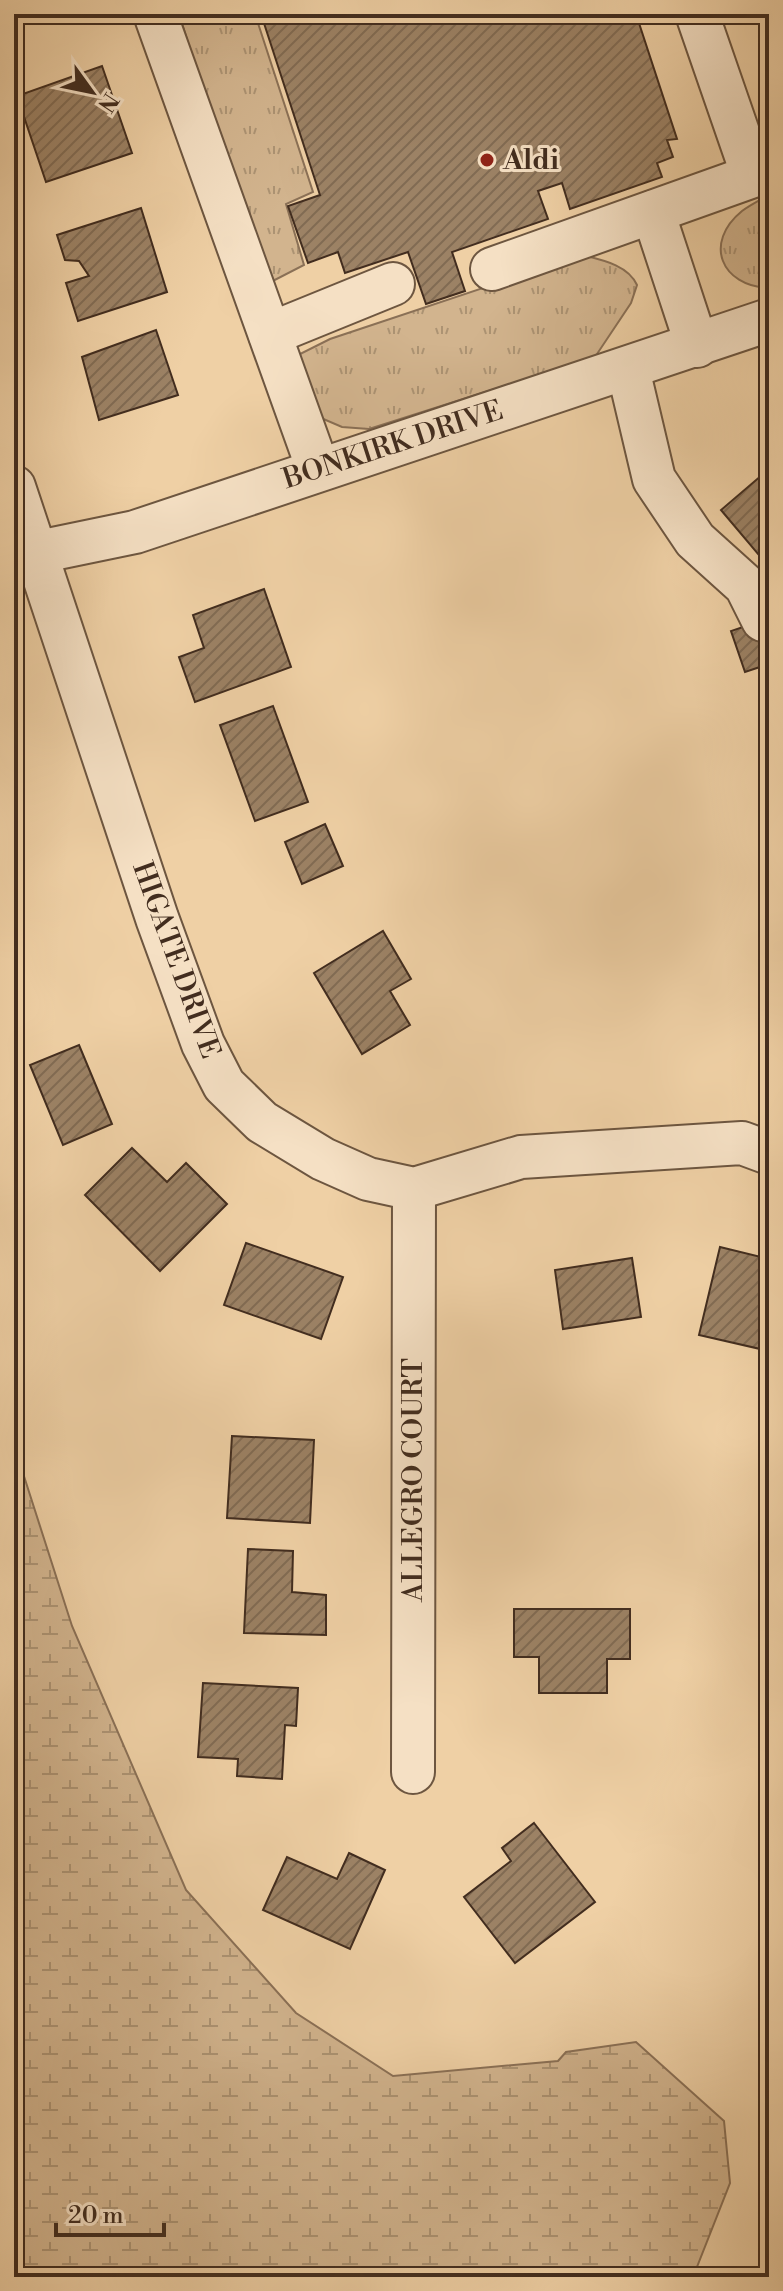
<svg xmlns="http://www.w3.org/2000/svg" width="783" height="2291" viewBox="0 0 783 2291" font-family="'Libre Bodoni',serif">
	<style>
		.grass { fill: url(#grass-tufts); stroke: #8a7056; stroke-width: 2 }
		.wetland { fill: url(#wetland-marsh); stroke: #8a7056; stroke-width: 2 }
		.building { fill: url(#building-hatch); stroke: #422d1f; stroke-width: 2 }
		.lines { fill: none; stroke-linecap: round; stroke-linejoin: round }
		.minor-casing { stroke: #6d5640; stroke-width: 46 }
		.minor { stroke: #f5e0c4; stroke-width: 42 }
		.poi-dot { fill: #8f2418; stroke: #f5e0c4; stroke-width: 3 }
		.labels { text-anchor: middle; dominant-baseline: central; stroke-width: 6; stroke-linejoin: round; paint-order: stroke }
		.poi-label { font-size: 28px; font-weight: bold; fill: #422d1f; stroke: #f5e0c4; text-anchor: start }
		.street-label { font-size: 28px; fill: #422d1f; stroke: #f5e0c4 }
	</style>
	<defs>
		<pattern id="grass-tufts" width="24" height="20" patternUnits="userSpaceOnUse" patternTransform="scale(2)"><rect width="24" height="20" fill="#d2b48e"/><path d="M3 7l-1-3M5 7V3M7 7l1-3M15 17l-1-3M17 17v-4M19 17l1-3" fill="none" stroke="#ac9373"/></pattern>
		<pattern id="wetland-marsh" width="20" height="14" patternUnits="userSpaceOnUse" patternTransform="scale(2)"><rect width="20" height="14" fill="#d2b48e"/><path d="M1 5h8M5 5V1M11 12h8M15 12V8" fill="none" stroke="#ac9373"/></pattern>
		<pattern id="building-hatch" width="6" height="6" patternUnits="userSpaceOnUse" patternTransform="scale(2)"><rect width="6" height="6" fill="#9c8265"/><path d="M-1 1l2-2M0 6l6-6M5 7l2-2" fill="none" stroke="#816b53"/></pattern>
	</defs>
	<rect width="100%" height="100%" fill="#efd0a5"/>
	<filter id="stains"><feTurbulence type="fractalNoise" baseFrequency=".0025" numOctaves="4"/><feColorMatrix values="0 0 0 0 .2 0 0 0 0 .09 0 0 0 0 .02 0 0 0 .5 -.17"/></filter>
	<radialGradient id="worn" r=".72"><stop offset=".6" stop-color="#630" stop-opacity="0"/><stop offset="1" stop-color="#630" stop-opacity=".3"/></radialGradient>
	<g class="grass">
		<path d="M179,14h76l58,178 -27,12 18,61 -39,20z"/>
		<path d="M769,195v93c-48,-2 -66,-45 -27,-77 8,-6 18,-11 27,-16z"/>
		<path d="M582,255c20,5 46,10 55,30l-6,18 -36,54 -226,72 -27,-2 -28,-12 -16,-60 32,-16z"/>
	</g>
	<path class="wetland" d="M14,1445l58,181 114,264 110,123 97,63 165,-15 8,-9 70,-10 88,79 6,62 -37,94h-679z"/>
	<g class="building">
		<path d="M261,14h375l41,125 -10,1 6,17 -16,6 5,14 -92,32 -8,-26 -24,8 10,28 -96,33 13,39 -39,13 -18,-52 -63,21 -7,-21 -30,11 -20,-57 32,-11z"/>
		<path d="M102,66l30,87 -86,29 -29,-86z"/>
		<path d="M141,208l26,84 -89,29 -12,-38 23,-7 -10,-15 -14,-1 -8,-25z"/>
		<path d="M156,330l22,65 -79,25 -17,-63z"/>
		<path d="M769,469v98l-48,-57z"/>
		<path d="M264,589l27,78 -96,35 -16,-45 25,-9 -11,-33z"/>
		<path d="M769,618v46l-24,8 -14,-41z"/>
		<path d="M273,706l35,96 -53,19 -35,-96z"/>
		<path d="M325,824l18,42 -41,18 -17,-42z"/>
		<path d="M383,931l28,48 -21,12 20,34 -48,29 -48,-81z"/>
		<path d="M79,1045l33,79 -49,21 -33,-80z"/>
		<path d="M132,1148l35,34 19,-19 41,41 -67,67 -75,-76z"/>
		<path d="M246,1243l97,34 -22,62 -97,-34z"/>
		<path d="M720,1247l49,12v92l-70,-16z"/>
		<path d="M632,1258l9,59 -78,12 -8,-59z"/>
		<path d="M232,1436l82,4 -4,83 -83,-5z"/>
		<path d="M248,1549l45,2 -1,41 34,3v40l-82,-2z"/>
		<path d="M514,1609h116v50h-23v34h-68v-36h-25z"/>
		<path d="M203,1683l95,5 -2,38 -11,-1 -3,54 -45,-3 1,-17 -40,-2z"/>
		<path d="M534,1823l61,79 -80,61 -51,-66 47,-36 -9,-13z"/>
		<path d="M349,1853l36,17 -35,79 -87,-39 24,-53 50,22z"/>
	</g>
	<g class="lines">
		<defs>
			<g id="minor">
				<path d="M155,14l163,455"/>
				<path d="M653,212l44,134"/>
				<path d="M492,269l261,-93 -56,-162"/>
				<path d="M270,334l123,-50"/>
				<path d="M628,369l26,110 41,61 51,46 17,34"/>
				<path d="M14,487l143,431 46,126 21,41 38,37 61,37 45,20 46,10 107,-32 221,-14 27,10"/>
				<path d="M14,557l121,-25 634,-212"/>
				<path d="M413,1772l1,-583"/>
			</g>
		</defs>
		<use href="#minor" class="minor-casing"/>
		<use href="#minor" class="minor"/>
	</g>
	<circle class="poi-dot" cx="487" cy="160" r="8"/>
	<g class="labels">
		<g class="poi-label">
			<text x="503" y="160">Aldi</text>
		</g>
		<g class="street-label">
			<text transform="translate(393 445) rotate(-18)">BONKIRK DRIVE</text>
			<text transform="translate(176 960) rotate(70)">HIGATE DRIVE</text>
			<text transform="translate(413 1480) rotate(-90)">ALLEGRO COURT</text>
		</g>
	</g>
	<rect width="783" height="2291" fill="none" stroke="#efd0a5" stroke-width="48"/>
	<rect x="16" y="16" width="751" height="2259" fill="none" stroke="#422d1f" stroke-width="4"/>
	<rect x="24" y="24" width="735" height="2243" fill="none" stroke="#422d1f" stroke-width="2"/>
	<g transform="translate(92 92) rotate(123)" stroke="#f5e0c4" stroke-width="6" paint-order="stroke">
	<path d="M0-6L14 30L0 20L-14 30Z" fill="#422d1f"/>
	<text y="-12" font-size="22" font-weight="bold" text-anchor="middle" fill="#422d1f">N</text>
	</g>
	<path d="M56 2223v12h108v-12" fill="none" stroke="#422d1f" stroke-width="4"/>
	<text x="68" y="2223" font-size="24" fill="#422d1f" stroke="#f5e0c4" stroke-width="6" paint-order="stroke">20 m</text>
	<rect width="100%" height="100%" filter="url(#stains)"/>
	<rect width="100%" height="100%" fill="url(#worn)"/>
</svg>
